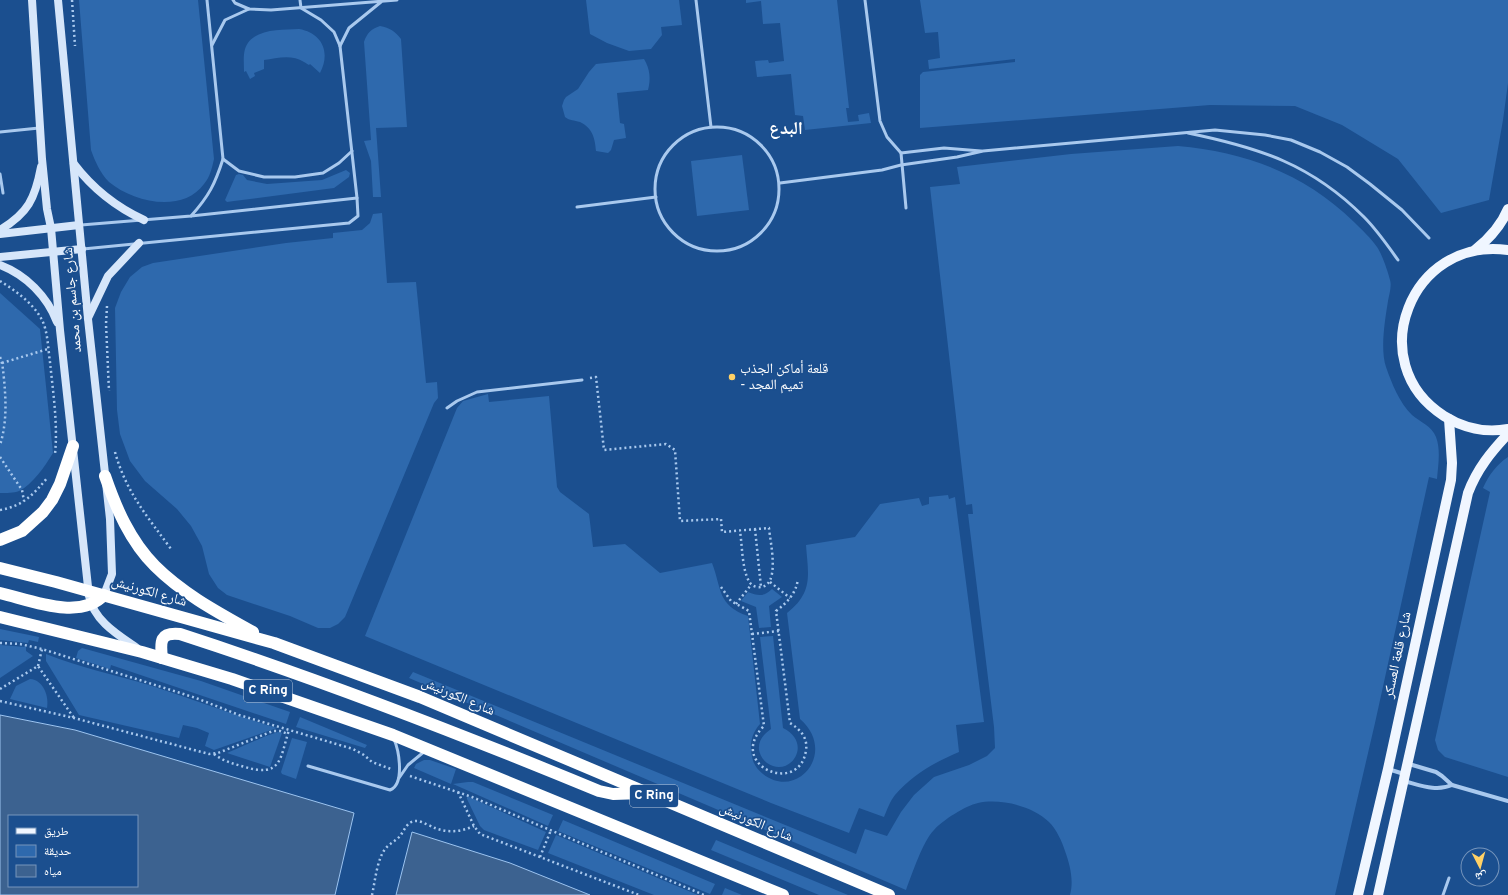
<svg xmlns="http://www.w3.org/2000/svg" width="1508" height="895" viewBox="0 0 1508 895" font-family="Overpass,'Noto Naskh Arabic',sans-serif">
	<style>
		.green { fill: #2e69ad }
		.water { fill: #3c6290; stroke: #9cc4f0; fill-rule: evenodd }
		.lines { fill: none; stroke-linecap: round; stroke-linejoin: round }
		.path { stroke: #a9c9ee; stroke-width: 2.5; stroke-dasharray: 2 3; stroke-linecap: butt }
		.lane { stroke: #a9c9ee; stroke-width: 3 }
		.street { stroke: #a9c9ee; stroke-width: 4 }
		.secondary { stroke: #d6e6fa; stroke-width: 8 }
		.primary { stroke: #f0f6ff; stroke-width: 10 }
		.highway { stroke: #fff; stroke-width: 12 }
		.poi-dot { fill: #ffd166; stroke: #1b4f8f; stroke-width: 1.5 }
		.labels { text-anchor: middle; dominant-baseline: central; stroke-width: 3.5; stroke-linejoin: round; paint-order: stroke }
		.shield { fill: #1b4f8f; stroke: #bbcadd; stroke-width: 1 }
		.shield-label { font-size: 13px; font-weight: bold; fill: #fff }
		.street-label { font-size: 14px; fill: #fff; stroke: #1b4f8f }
		.poi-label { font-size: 14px; fill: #fff; stroke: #1b4f8f; text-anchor: start }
		.district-label { font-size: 18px; font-weight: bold; fill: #fff; stroke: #1b4f8f }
	</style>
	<rect width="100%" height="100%" fill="#1b4f8f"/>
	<g class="green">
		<path d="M79,0h119l16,159c-2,9 -4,18 -10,25 -22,30 -71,18 -95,-2 -9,-9 -14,-21 -18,-32z"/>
		<path d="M586,0h93l3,25 -21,2 1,8 -11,14 -22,2 -22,-8 -17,-9z"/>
		<path d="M746,0h91l12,108h-3l2,14 11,-1 -1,-6 11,-2 2,10 -66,7 -2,-14 -8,-1 -4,-41 -34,3 -2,-16 13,-1 1,3 15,-2 -4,-38 -17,1 -2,-23 -15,2z"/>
		<path d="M920,0h588v83l-5,37 -14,80 -48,13 -43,-54 -56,-34 -47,-19 -85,-1 -290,23v-53l3,-3 92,-10v-3l-86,10 -1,-9 12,-2 -2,-26 -13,1z"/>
		<path d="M380,26c10,2 15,5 21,13l6,88 -31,1 5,69h-8l-2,-36 -7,-20 7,-1 -7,-98c3,-9 7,-13 16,-16z"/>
		<path d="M299,29c23,4 32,23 21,44l-10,-9 -1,1c-2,-1 -3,-2 -5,-3 -12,-8 -27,-4 -40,-2v9l-10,4 1,3 -5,3 -4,-8 -2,1c0,-8 -1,-16 1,-23 7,-21 36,-19 54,-20z"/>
		<path d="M644,59c6,10 7,20 4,31l-31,3 3,30 4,1 2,14 -12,2 -3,10 -3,3 -12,-2c-1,-12 -3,-23 -16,-29 -6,-2 -10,-1 -15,-5l-3,-11 2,-6 2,-3 12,-8 11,-17 7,-8z"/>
		<path d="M1178,146c68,6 127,28 176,76 8,8 17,16 23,25 5,7 11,25 13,33 2,6 -1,15 -2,21 -3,19 -8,48 -2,66 6,17 13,35 26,48 8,7 20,11 24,22 5,13 2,29 1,42l-8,-2 -54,246 -40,172h-265c4,-15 0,-30 -5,-44 -3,-10 -9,-22 -16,-29 -16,-16 -49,-24 -71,-19 -13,3 -35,17 -44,27 -11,11 -22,44 -28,60l-497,-212 4,-6 443,182 9,-25 22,7 14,-24 13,-17 20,-18 35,-12 18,-9 8,-8 -1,-21 -26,-213h5l-1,-10 -6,1 -36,-318 30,-3 -3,-17 114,-13z"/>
		<path d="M742,155l7,55 -52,6 -6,-55z"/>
		<path d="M346,170l4,3 -1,4 -15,11 -100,13 -7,1 -2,-2 11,-25 3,-1 4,1 4,5 20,4 55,-4z"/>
		<path d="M382,213l5,70 29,-1 10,101 11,-1 1,16 -4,5 -89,214 -7,7 -8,4h-12l-28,-12 -63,-21 -9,-7 -9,-14 -7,-28 -11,-20 -14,-17 -32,-28 -15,-20 -10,-27 -3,-24 -2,-102 6,-16 9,-15 12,-10 11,-4 133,-20 47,-5v-5l29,-3 8,-7 3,-9z"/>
		<path d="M0,293l40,36 13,124c-8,13 -20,31 -34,38 -5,2 -13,2 -19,2z"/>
		<path d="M488,394l1,8 60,-6 8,91 3,5 29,22 4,33 32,-3 35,29 52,-10c10,26 5,42 36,53l12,108c-8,9 -11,20 -8,32 1,8 5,13 11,18 34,27 75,-22 37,-55l-13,-106c27,-21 21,-39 19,-68l49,-8 25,-33 39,-6 3,8 7,-2v-7l19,-2 1,4 6,-2 29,225 -28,3 3,27c-24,10 -47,23 -64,43 -5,6 -8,15 -11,22l-25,-9 -10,25 -78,-30 -406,-167 92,-228 6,-7z"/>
		<path d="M1508,457v320l-63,-20 -7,-7 -3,-10 55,-248 -7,-4c6,-13 13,-23 25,-31z"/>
		<path d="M772,589l10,8 -13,9 2,21 -12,1 -3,-21 -15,-6 7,-9c10,4 16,5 24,-3z"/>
		<path d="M0,629l39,8 -1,5 -9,-2 -1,3 -28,-3z"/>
		<path d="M773,636l10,92c31,15 7,51 -16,35 -4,-3 -7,-8 -8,-13 -1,-10 5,-16 12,-21l-11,-92z"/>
		<path d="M0,645l26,2v4l7,5 -33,22z"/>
		<path d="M82,648l119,33 89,31 -4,12 -175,-59 -1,4 -34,-11 2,-7z"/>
		<path d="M46,654c33,13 69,21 103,31 43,14 85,30 128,43l-63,22 -9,-4 4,-13 -12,-5 -14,-3 -4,13 -100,-23 -33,-54z"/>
		<path d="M30,679c14,1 19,18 17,29l-37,-9 6,-13z"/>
		<path d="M300,717l67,28 -2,3 -69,-21z"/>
		<path d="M278,732l4,1 -12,34 -43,-14 39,-17z"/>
		<path d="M292,738l15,4 -11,37 -14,-5 -1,-2z"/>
		<path d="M424,760h6l26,9 -5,15 -37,-16 2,-4z"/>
		<path d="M468,782h5l80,33 -5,11 -95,-42z"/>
		<path d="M467,796l79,36 -8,18 -54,-20 -4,-4 -13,-27z"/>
		<path d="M563,820l152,64 -5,10 -152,-63z"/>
		<path d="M556,835l142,60h-44l-106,-42z"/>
		<path d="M716,840l132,55h-29l-108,-45z"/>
		<path d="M725,888l17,7h-20z"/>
	</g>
	<g class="water">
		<path d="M0,715l75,15 279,83 -19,82h-335zM9,816h128v70h-128z"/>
		<path d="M412,832l98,31 80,32h-194z"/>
	</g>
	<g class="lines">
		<g class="path">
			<path d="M72,0l3,46"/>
			<path d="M0,281c16,10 33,22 42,39 6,12 6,29 8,42 3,30 8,62 5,92"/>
			<path d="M107,306l-1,18 3,67"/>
			<path d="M0,357c3,7 3,14 4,22 2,22 3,44 -4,66"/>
			<path d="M2,363l46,-14"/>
			<path d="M590,378l6,-1 8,73 62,-6 9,6 5,71 41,-2 1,13 47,-4c1,14 13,62 -12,59 -6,-1 -8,-5 -10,-10 -5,-13 -5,-33 -7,-46"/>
			<path d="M115,452c11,40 32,64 56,97"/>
			<path d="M0,457l22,33 2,11"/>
			<path d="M0,510c23,-4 33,-15 48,-33"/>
			<path d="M755,529l6,58"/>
			<path d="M770,582l20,16"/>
			<path d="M721,587l10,14 18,10 15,115c-39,39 36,71 42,24 2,-12 -6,-21 -16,-27l-14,-112c12,-9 20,-18 22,-32"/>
			<path d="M736,604l15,-19"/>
			<path d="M752,634l27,-3"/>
			<path d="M0,643l20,1 22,5 154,49 43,17 114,34 11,6 8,7 19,7"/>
			<path d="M38,666l4,-17"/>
			<path d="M0,689l38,-23 36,52"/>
			<path d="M0,701l74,17 135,36 9,-1 55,-22h7l8,3"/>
			<path d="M214,754c9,7 20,10 31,13 37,11 35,-9 44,-37"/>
			<path d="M410,776l62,21 232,98"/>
			<path d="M458,792l16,34 6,8 159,61"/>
			<path d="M540,857l11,-27"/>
			<path d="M372,895c3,-13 5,-37 14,-47 4,-5 10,-7 14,-12 5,-6 7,-16 18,-15 5,1 12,5 17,7 13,5 26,4 39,-2"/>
		</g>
		<g class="lane">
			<path d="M207,0l16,159 16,12 25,6h31l28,-4 16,-10 13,-12"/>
			<path d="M233,0l2,3 14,6 22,1 126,-10"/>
			<path d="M696,0l15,127"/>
			<path d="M865,0l15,121 7,16 14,16 5,55"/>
			<path d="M212,45l13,-25 24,-11"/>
			<path d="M340,46l9,-18 32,-26"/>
			<circle cx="717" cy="189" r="62"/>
			<path d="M0,132l39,-4"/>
			<path d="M1188,133c72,15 123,31 176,84 13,13 24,29 34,43"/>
			<path d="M901,153l43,-5 37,3"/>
			<path d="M0,174l3,19"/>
			<path d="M780,183l102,-13 19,-5 56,-8 26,-6 232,-21 50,5 26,5 29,12 27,15 23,17 32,26 27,28"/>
			<path d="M577,207l79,-10"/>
			<path d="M191,216c18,-20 24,-32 32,-57"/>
			<path d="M81,225l110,-9 166,-18"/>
			<path d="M83,249l266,-26 9,-7 -1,-18 -17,-152 -6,-14 -13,-12 -20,-12 -1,-8"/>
			<path d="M447,408l10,-7 20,-9 105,-12"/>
			<path d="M308,766l82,24c15,-6 9,-39 4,-51"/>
			<path d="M399,778l9,-13 17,-14"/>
			<path d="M1443,895l6,-17"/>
		</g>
		<g class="street">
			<path d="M1409,764l27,8 6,4 10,9 56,16"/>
			<path d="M1388,769l16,5"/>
			<path d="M1404,781c16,4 32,11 48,4"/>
		</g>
		<g class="secondary">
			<path d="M32,0l10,159 5,50 4,19 9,102 29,266c5,25 29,39 48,52"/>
			<path d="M58,0l30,319 22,200 2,55 -8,21"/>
			<path d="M74,164c19,25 42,43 70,56"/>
			<path d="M0,230c28,-17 35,-31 41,-63"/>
			<path d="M0,234l79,-9"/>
			<path d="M0,257l82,-8"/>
			<path d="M0,265c26,10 47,31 57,57"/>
			<path d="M88,318l20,-42 31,-33"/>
		</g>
		<g class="primary">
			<path d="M1475,250c14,-11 26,-24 33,-41"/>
			<path d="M1508,250c-97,-14 -147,113 -64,166 19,12 42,17 64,13"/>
			<path d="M1358,895l30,-126 63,-289 1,-17 -3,-44"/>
			<path d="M1378,895l90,-402c9,-24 23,-41 40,-59"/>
		</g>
		<g class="highway">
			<path d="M105,476c11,32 25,65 50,90 28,28 64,47 98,66"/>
			<path d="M0,540l22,-9 21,-19 9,-12 8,-16 13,-38"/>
			<path d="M0,568l56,14 218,61 146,54 469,198"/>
			<path d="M0,593c30,7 80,28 104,2"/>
			<path d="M0,617l142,35 90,27 161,56 390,160"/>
			<path d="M162,658c-2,-17 -2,-26 18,-24 142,46 281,100 419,157l14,3 30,-1"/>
		</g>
	</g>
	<circle class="poi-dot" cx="732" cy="377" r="4"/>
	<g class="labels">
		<g class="shield">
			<rect x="244" y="680" width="48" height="22" rx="3"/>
			<rect x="630" y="785" width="48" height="22" rx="3"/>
		</g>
		<g class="shield-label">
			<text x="268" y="691">C Ring</text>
			<text x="654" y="796">C Ring</text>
		</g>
		<g class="street-label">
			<text transform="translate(73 300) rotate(-95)">شارع جاسم بن محمد</text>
			<text transform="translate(149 592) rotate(16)">شارع الكورنيش</text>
			<text transform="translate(1398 655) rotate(-78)">شارع قلعة العسكر</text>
			<text transform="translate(458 697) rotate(23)">شارع الكورنيش</text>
			<text transform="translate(756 823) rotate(23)">شارع الكورنيش</text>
		</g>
		<g class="poi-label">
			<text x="740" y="369">قلعة أماكن الجذب<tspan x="740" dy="16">- تميم المجد</tspan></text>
		</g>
		<g class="district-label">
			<text x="786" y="129">البدع</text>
		</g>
	</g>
	<rect x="8" y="815" width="130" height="72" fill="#1b4f8f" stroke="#7695bc"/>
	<rect x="16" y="828" width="20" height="6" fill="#f0f6ff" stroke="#7695bc"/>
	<text x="44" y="835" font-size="12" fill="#ffffff">طريق</text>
	<rect x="16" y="845" width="20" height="12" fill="#2e69ad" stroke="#7695bc"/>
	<text x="44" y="855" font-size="12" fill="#ffffff">حديقة</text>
	<rect x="16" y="865" width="20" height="12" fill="#3c6290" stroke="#7695bc"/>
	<text x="44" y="875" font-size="12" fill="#ffffff">مياه</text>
	<g transform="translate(1480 867) rotate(174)"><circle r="19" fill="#1b4f8f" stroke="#7695bc"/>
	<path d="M0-3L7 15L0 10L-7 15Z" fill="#ffd166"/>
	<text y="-6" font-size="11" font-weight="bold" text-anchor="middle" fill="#ffffff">ش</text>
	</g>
</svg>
